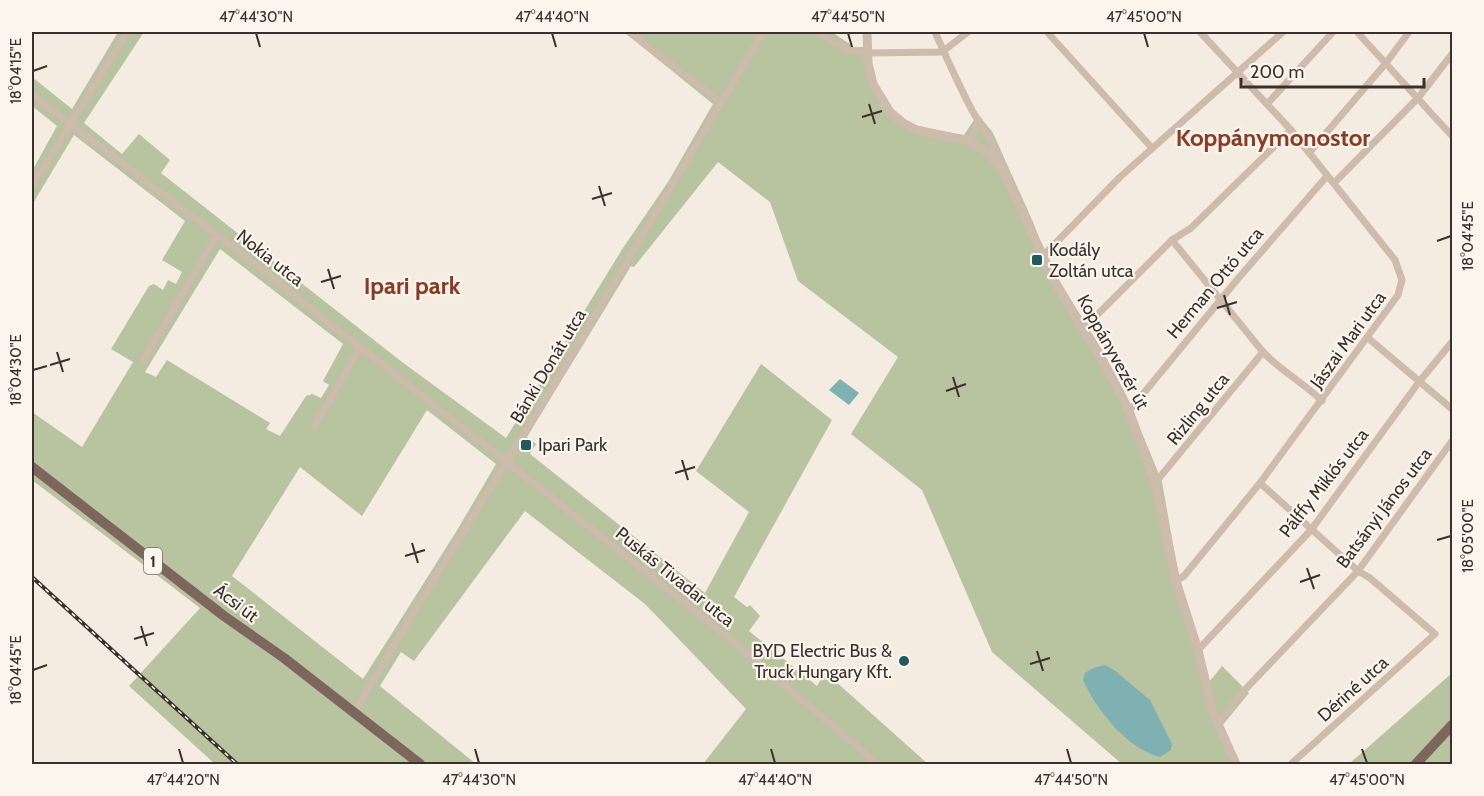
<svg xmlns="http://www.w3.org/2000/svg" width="1484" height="796" viewBox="0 0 1484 796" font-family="Cabin,sans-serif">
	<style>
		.green { fill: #b8c4a0; fill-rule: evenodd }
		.water { fill: #7fb0b2 }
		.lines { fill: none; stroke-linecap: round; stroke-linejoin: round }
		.minor { stroke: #cdbbac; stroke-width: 7 }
		.tertiary { stroke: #cdbbac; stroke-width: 9 }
		.primary { stroke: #7d675c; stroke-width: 10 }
		.rail-casing { stroke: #3b302b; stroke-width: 4 }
		.rail { stroke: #fbf5ee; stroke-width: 1.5; stroke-dasharray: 4.5; stroke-linecap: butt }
		.ticks { fill: none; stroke: #3b302b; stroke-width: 2 }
		.poi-dot { fill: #1f5a5e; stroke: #fbf5ee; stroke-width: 2 }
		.labels { text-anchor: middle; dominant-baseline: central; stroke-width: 4.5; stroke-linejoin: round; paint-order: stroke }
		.shield { fill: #fbf5ee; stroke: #756b66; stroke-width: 1.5 }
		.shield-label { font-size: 16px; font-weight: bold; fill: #3b302b }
		.poi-label { font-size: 18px; fill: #3b302b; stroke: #fbf5ee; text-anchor: start }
		.street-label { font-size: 18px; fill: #3b302b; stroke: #fbf5ee }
		.district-label { font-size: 24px; font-weight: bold; fill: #8c3b22; stroke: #fbf5ee }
		.neatline { fill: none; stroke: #3b302b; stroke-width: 2 }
		.ticks-label { font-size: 15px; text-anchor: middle; fill: #3b302b }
	</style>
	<rect width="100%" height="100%" fill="#f4ebe1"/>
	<g class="green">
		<path d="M118,32h26l-60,91 38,31 17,-20 31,26 -9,13 241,189 104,76 117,-190 45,-66 45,-78 -89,-72h208l22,15h18c0,7 -1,16 0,23 3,23 23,50 46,56 14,5 31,6 46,9l14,-21 15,19 40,89 17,44 54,87 25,48 33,81 16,90 31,110 13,-16 27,27 -27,33 16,38h-116l-130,-112 -70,-162 -71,-56 47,-77 -100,-76 -28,-79 -52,-40 -84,105 -3,-1 -104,171 9,7 -6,10 175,139 44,-81 -53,-41 65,-107 71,56 -98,177 13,10 3,-2 10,11 -11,15 68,55 8,-14 103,92h-225l43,-55 -101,-105 -120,-93 -111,150 -13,-9 -21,34 96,78h-261l-86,-78 71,-78 -168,-128v-68l50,35 51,-85 -22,-13 38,-63 5,-2 9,6 5,-10 8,4 6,-12 -20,-12 23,-39 -111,-86 -42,70v-34l25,-45 -25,-20v-29l40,32zM220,249l123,95 -20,37 6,4 -8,13 -9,-4 -6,2 -26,40 -14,-7 4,-6 -103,-63 -11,17 -11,-5zM427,410l69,54 -40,68 -93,147 -131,-103 68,-109 62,49z"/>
		<path d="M1452,673v91h-103z"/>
	</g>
	<g class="water">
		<path d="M840,379l19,14 -10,12 -20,-15z"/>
		<path d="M1105,665l9,5 36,30 22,44 -1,6 -11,7c-33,-8 -64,-48 -77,-77l2,-7 8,-5z"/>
	</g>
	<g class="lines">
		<g class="minor">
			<path d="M629,32l92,70"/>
			<path d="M817,32l28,17 22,4 75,-1 26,-20"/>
			<path d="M935,32c12,27 24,54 38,80 11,19 22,33 28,54"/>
			<path d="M1047,32l105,116"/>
			<path d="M1357,32l95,104"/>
			<path d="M32,95l185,140 352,276 163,130 146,123"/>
			<path d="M1267,104l66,-72"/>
			<path d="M969,141l10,-18"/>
			<path d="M1309,153l77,-90 23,-31"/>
			<path d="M1334,183l84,-85 34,-44"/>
			<path d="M32,187l95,-155"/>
			<path d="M1172,240l91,112c18,19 41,31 59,49"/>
			<path d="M1043,256l77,-79 163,-145"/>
			<path d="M1084,328l88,-88 19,-12 100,-98"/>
			<path d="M1368,338l84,71"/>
			<path d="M143,361l74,-126"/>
			<path d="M1129,411l107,-130 91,-105"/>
			<path d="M315,426l45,-78"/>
			<path d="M1155,483l108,-131"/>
			<path d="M1260,483l98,88 12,7 65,56 -144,130"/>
			<path d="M1176,581l8,-5 76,-93 138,-188 4,-15 -7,-20 -104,-130 -91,-98"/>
			<path d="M1198,650l113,-120 108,-148 33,-40"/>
			<path d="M354,713l63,-106 122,-197 224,-378"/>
			<path d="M1217,725l23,-30 118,-124 94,-130"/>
		</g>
		<path class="tertiary" d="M867,32l1,31 5,21 17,28 13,11 13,7 53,11 18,11 15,17 53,113 55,92 19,37 26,72 21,98 22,69 15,63 23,51"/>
		<g class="primary">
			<path d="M32,467l192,149 60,42 136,106"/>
			<path d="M1416,764l36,-39"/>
		</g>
		<defs>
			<path id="rail" d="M32,577l205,187"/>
		</defs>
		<use href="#rail" class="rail-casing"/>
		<use href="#rail" class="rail"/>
	</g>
	<path class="ticks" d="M256,33l4,14M552,33l4,14M848,33l4,14M1144,33l4,14M33,71l14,-5M869,104l6,20M862,117l20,-6M599,186l6,20M592,199l20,-6M1437,241l14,-5M328,269l6,20M321,282l20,-6M1224,295l6,20M1217,308l20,-6M57,352l6,20M50,365l20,-6M33,370l14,-4M953,377l6,20M946,391l20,-7M682,460l6,20M675,473l20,-6M1437,540l14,-4M412,543l6,20M405,556l20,-6M1307,568l7,21M1300,582l20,-7M141,626l6,20M134,639l20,-6M1037,651l6,20M1030,664l20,-6M33,670l14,-5M179,749l4,14M475,749l4,14M771,749l4,14M1067,749l4,14M1362,749l5,14"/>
	<g class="poi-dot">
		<rect x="1031" y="254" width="12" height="12" rx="3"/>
		<rect x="520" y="439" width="12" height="12" rx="3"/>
		<circle cx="904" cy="661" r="6"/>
	</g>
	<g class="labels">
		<rect class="shield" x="144" y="548" width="18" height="26" rx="4.5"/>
		<g class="shield-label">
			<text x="153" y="561">1</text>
		</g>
		<g class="poi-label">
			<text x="1049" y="250">Kodály<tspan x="1049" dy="21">Zoltán utca</tspan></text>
			<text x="538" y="445">Ipari Park</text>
			<text x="892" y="651" text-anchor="end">BYD Electric Bus &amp;<tspan x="892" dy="21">Truck Hungary Kft.</tspan></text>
		</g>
		<g class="street-label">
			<text transform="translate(270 258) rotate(38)">Nokia utca</text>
			<text transform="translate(1215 283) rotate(-50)">Herman Ottó utca</text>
			<text transform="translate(1348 340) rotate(-54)">Jászai Mari utca</text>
			<text transform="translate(1113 352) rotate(61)">Koppányvezér út</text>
			<text transform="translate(548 366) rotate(-59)">Bánki Donát utca</text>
			<text transform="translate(1198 409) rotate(-51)">Rizling utca</text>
			<text transform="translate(1324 483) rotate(-52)">Pálffy Miklós utca</text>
			<text transform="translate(1384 508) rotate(-53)">Batsányi János utca</text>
			<text transform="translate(675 577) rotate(39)">Puskás Tivadar utca</text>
			<text transform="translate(236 603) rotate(37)">Ácsi út</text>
			<text transform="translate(1353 689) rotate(-42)">Dériné utca</text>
		</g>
		<g class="district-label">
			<text x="1273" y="137">Koppánymonostor</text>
			<text x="412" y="285">Ipari park</text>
		</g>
	</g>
	<rect width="1484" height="796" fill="none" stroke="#fbf5ee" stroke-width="66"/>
	<path d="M1241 78v9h183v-9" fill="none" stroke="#3b302b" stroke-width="3"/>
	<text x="1250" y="78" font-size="18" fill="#3b302b" stroke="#fbf5ee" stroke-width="4.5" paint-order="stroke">200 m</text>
	<rect x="33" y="33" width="1418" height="730" class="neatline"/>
	<g class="ticks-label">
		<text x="256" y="22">47°44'30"N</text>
		<text x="552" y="22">47°44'40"N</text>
		<text x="848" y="22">47°44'50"N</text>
		<text x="1144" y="22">47°45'00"N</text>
		<text transform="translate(16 71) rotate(-90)" y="5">18°04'15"E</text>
		<text transform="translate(1468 236) rotate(-90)" y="5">18°04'45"E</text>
		<text transform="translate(16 370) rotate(-90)" y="5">18°04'30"E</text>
		<text transform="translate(1468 536) rotate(-90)" y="5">18°05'00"E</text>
		<text transform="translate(16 670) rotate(-90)" y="5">18°04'45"E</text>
		<text x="183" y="785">47°44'20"N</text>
		<text x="479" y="785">47°44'30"N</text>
		<text x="775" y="785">47°44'40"N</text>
		<text x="1071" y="785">47°44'50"N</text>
		<text x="1367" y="785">47°45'00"N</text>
	</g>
</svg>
